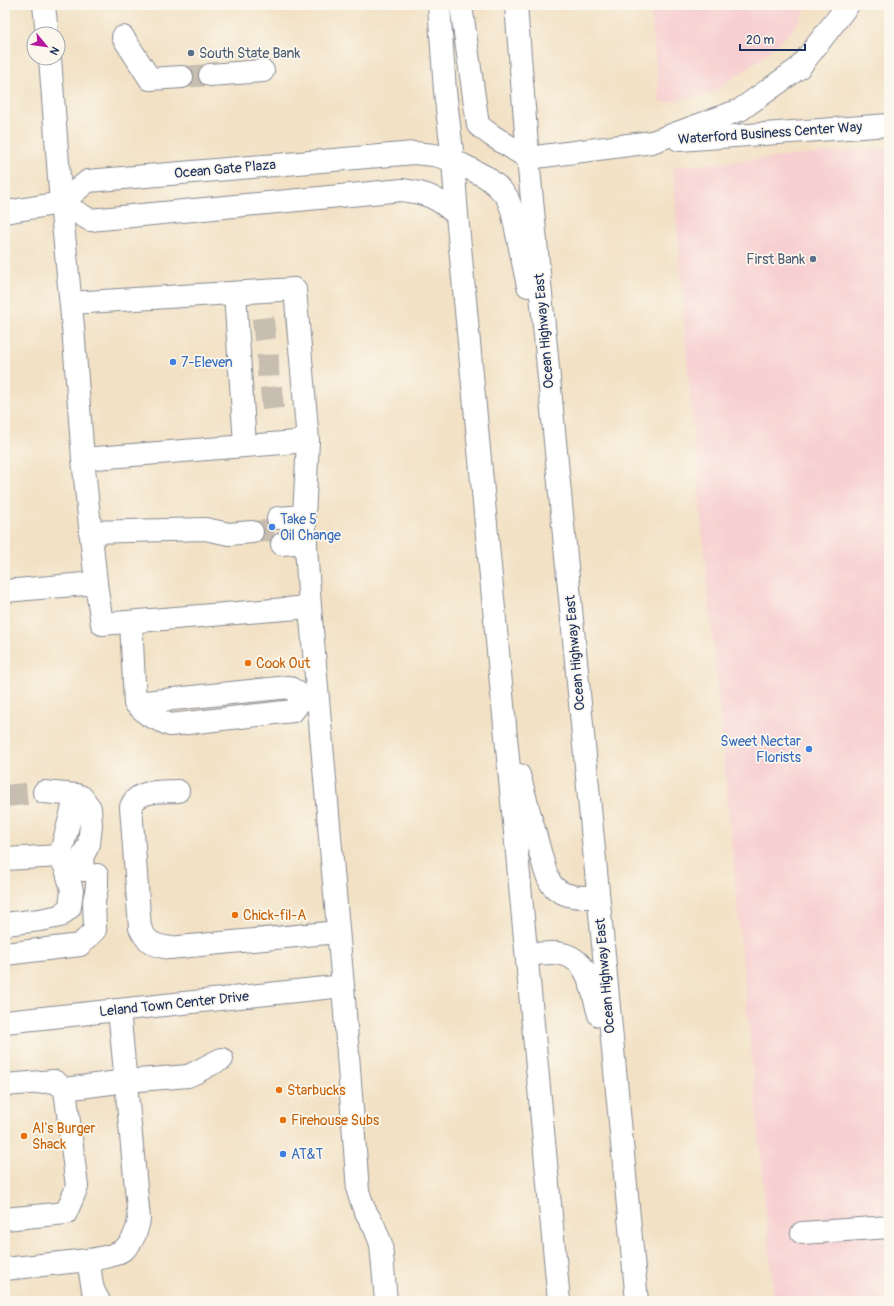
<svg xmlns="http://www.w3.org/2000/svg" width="894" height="1306" viewBox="0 0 894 1306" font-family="Pangolin,sans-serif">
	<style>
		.built { fill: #f7cfd0 }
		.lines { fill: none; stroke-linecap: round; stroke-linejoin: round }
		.minor-tunnel { stroke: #c7bdb0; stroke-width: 22; stroke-dasharray: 22 11; stroke-linecap: butt }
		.minor-casing { stroke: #868891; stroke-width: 24 }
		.highway-casing { stroke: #868891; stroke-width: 24 }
		.minor { stroke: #fff; stroke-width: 22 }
		.highway { stroke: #fff; stroke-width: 22 }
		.service-dot { fill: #5c6f8a; stroke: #fbf7ec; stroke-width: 1.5 }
		.shop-dot { fill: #3f7fe0; stroke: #fbf7ec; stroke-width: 1.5 }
		.food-dot { fill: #e8710a; stroke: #fbf7ec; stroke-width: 1.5 }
		.labels { text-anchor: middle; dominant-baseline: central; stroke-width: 3.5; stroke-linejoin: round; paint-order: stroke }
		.service-label { font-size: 14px; fill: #4e5e75; stroke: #fbf7ec; text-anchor: start }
		.street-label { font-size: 14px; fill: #1b2f5e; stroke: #fbf7ec }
		.shop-label { font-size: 14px; fill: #366cbe; stroke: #fbf7ec; text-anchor: start }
		.food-label { font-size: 14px; fill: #c56008; stroke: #fbf7ec; text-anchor: start }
	</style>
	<rect width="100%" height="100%" fill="#fbf7ec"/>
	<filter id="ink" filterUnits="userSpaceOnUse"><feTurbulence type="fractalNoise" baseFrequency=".025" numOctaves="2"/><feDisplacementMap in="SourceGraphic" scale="8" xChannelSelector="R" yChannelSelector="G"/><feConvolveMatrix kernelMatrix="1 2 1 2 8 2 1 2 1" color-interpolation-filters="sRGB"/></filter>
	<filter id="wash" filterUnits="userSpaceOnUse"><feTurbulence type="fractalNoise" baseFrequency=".012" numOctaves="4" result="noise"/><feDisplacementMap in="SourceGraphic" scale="16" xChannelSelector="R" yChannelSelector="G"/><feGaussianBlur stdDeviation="0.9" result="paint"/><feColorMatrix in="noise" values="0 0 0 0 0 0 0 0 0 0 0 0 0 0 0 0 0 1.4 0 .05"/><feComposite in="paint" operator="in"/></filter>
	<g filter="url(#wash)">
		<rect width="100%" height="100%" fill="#f2e1c4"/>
		<g class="built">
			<path d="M650,5h160l-19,27 -34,30 -48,33 -49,8z"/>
			<path d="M889,147v1154h-115l-86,-926 -15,-208z"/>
		</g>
	</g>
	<g filter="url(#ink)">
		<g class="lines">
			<g class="minor-tunnel">
				<path d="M182,77l28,-2"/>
				<path d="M253,330l34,-4"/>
				<path d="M257,366l32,-1"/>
				<path d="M261,399l30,-3"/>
				<path d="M252,532l28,-2"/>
				<path d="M5,796l39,-4"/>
			</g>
			<defs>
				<g id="minor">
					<path d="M44,5l3,29"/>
					<path d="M123,37l27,42 32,-2"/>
					<path d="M50,58l11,145 12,124 10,132 13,124 6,41 208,-17 -6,-91 4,-75 -225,18"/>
					<path d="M210,75l53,-4"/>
					<path d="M679,140l210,-15"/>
					<path d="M528,158l124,-16 88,-32 59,-42 49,-63"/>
					<path d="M61,203l29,17 312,-30c25,3 36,8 55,25"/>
					<path d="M5,212l56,-9 27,-22 326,-28 20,2 19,5"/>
					<path d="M235,293l10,152"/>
					<path d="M71,303l224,-14 13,152"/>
					<path d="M278,518l26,-2"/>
					<path d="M90,532l115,-3 24,5 23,-2"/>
					<path d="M282,544l24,-2"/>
					<path d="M5,591l91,-8"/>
					<path d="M310,607l33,379 15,205 6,18 10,17 7,18 5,57"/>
					<path d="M131,622l4,81 13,12 22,10 123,-14 11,-14"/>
					<path d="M135,703l154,-16 15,10 13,-1"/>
					<path d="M178,791c-16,1 -41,-2 -47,16l9,121c7,15 14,17 29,20l169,-16"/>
					<path d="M44,792l32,3 6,2 8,11 1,17 -2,19 -7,13 1,13"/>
					<path d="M5,859l55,-3"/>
					<path d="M5,924l35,-4 20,-4 10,-9 2,-17 -6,-21 -6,-13 16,-61"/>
					<path d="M5,954l75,-9 15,-15 -1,-29 3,-14v-12"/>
					<path d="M5,1022l338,-36"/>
					<path d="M5,1085l49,-4 11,8 61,-8 62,-5c12,-5 22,-12 34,-17"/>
					<path d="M5,1219l61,-6 11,-26 -12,-98"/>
					<path d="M802,1233l87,-6"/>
					<path d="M88,1260c30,-4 46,-9 51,-41l-20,-209"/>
					<path d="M5,1269l83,-9 5,30 6,11"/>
				</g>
				<g id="highway">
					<path d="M439,5l6,86 8,69 4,55 102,1086"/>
					<path d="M461,5l17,120 13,10 37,23"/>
					<path d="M516,5l12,153 109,1143"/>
					<path d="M453,160l33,17 11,9 10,11 5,13 16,76"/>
					<path d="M519,775l26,95c2,5 4,11 7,15 11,13 31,13 46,11"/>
					<path d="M527,955c8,-1 17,-2 25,-2 37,0 39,34 47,62"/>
				</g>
			</defs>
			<use href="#minor" class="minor-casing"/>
			<use href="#highway" class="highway-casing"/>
			<use href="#minor" class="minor"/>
			<use href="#highway" class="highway"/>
		</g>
	</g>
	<g class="service-dot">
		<circle cx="191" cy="53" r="4"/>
		<circle cx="813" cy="259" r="4"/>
	</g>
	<g class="shop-dot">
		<circle cx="173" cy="362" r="4"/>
		<circle cx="272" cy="527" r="4"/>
		<circle cx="809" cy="749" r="4"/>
		<circle cx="283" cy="1154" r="4"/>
	</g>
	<g class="food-dot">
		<circle cx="248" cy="663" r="4"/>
		<circle cx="235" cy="915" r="4"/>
		<circle cx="279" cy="1090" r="4"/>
		<circle cx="283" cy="1120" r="4"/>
		<circle cx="24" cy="1136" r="4"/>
	</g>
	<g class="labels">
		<g class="service-label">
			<text x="199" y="53">South State Bank</text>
			<text x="805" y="259" text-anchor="end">First Bank</text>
		</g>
		<g class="street-label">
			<text transform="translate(770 133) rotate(-4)">Waterford Business Center Way</text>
			<text transform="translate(225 169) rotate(-5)">Ocean Gate Plaza</text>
			<text transform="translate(544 331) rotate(-95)">Ocean Highway East</text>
			<text transform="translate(575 653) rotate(-95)">Ocean Highway East</text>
			<text transform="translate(605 976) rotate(-95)">Ocean Highway East</text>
			<text transform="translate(174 1004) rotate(-6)">Leland Town Center Drive</text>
		</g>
		<g class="shop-label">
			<text x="181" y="362">7-Eleven</text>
			<text x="280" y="519">Take 5<tspan x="280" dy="16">Oil Change</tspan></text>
			<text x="801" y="741" text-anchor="end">Sweet Nectar<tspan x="801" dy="16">Florists</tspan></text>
			<text x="291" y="1154">AT&amp;T</text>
		</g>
		<g class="food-label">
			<text x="256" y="663">Cook Out</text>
			<text x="243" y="915">Chick-fil-A</text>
			<text x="287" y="1090">Starbucks</text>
			<text x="291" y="1120">Firehouse Subs</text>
			<text x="32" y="1128">Al's Burger<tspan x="32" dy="16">Shack</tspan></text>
		</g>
	</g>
	<rect width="894" height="1306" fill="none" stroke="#fbf7ec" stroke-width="20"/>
	<g transform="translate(46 46) rotate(119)"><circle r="19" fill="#fbf7ec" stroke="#a1a7b3"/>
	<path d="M0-3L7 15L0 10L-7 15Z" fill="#b5179e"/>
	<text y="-6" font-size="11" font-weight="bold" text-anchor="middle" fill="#1b2f5e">N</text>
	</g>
	<path d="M740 44v6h65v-6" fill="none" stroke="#1b2f5e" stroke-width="2"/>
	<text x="746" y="44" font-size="12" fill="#1b2f5e" stroke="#fbf7ec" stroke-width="3" paint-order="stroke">20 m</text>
</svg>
